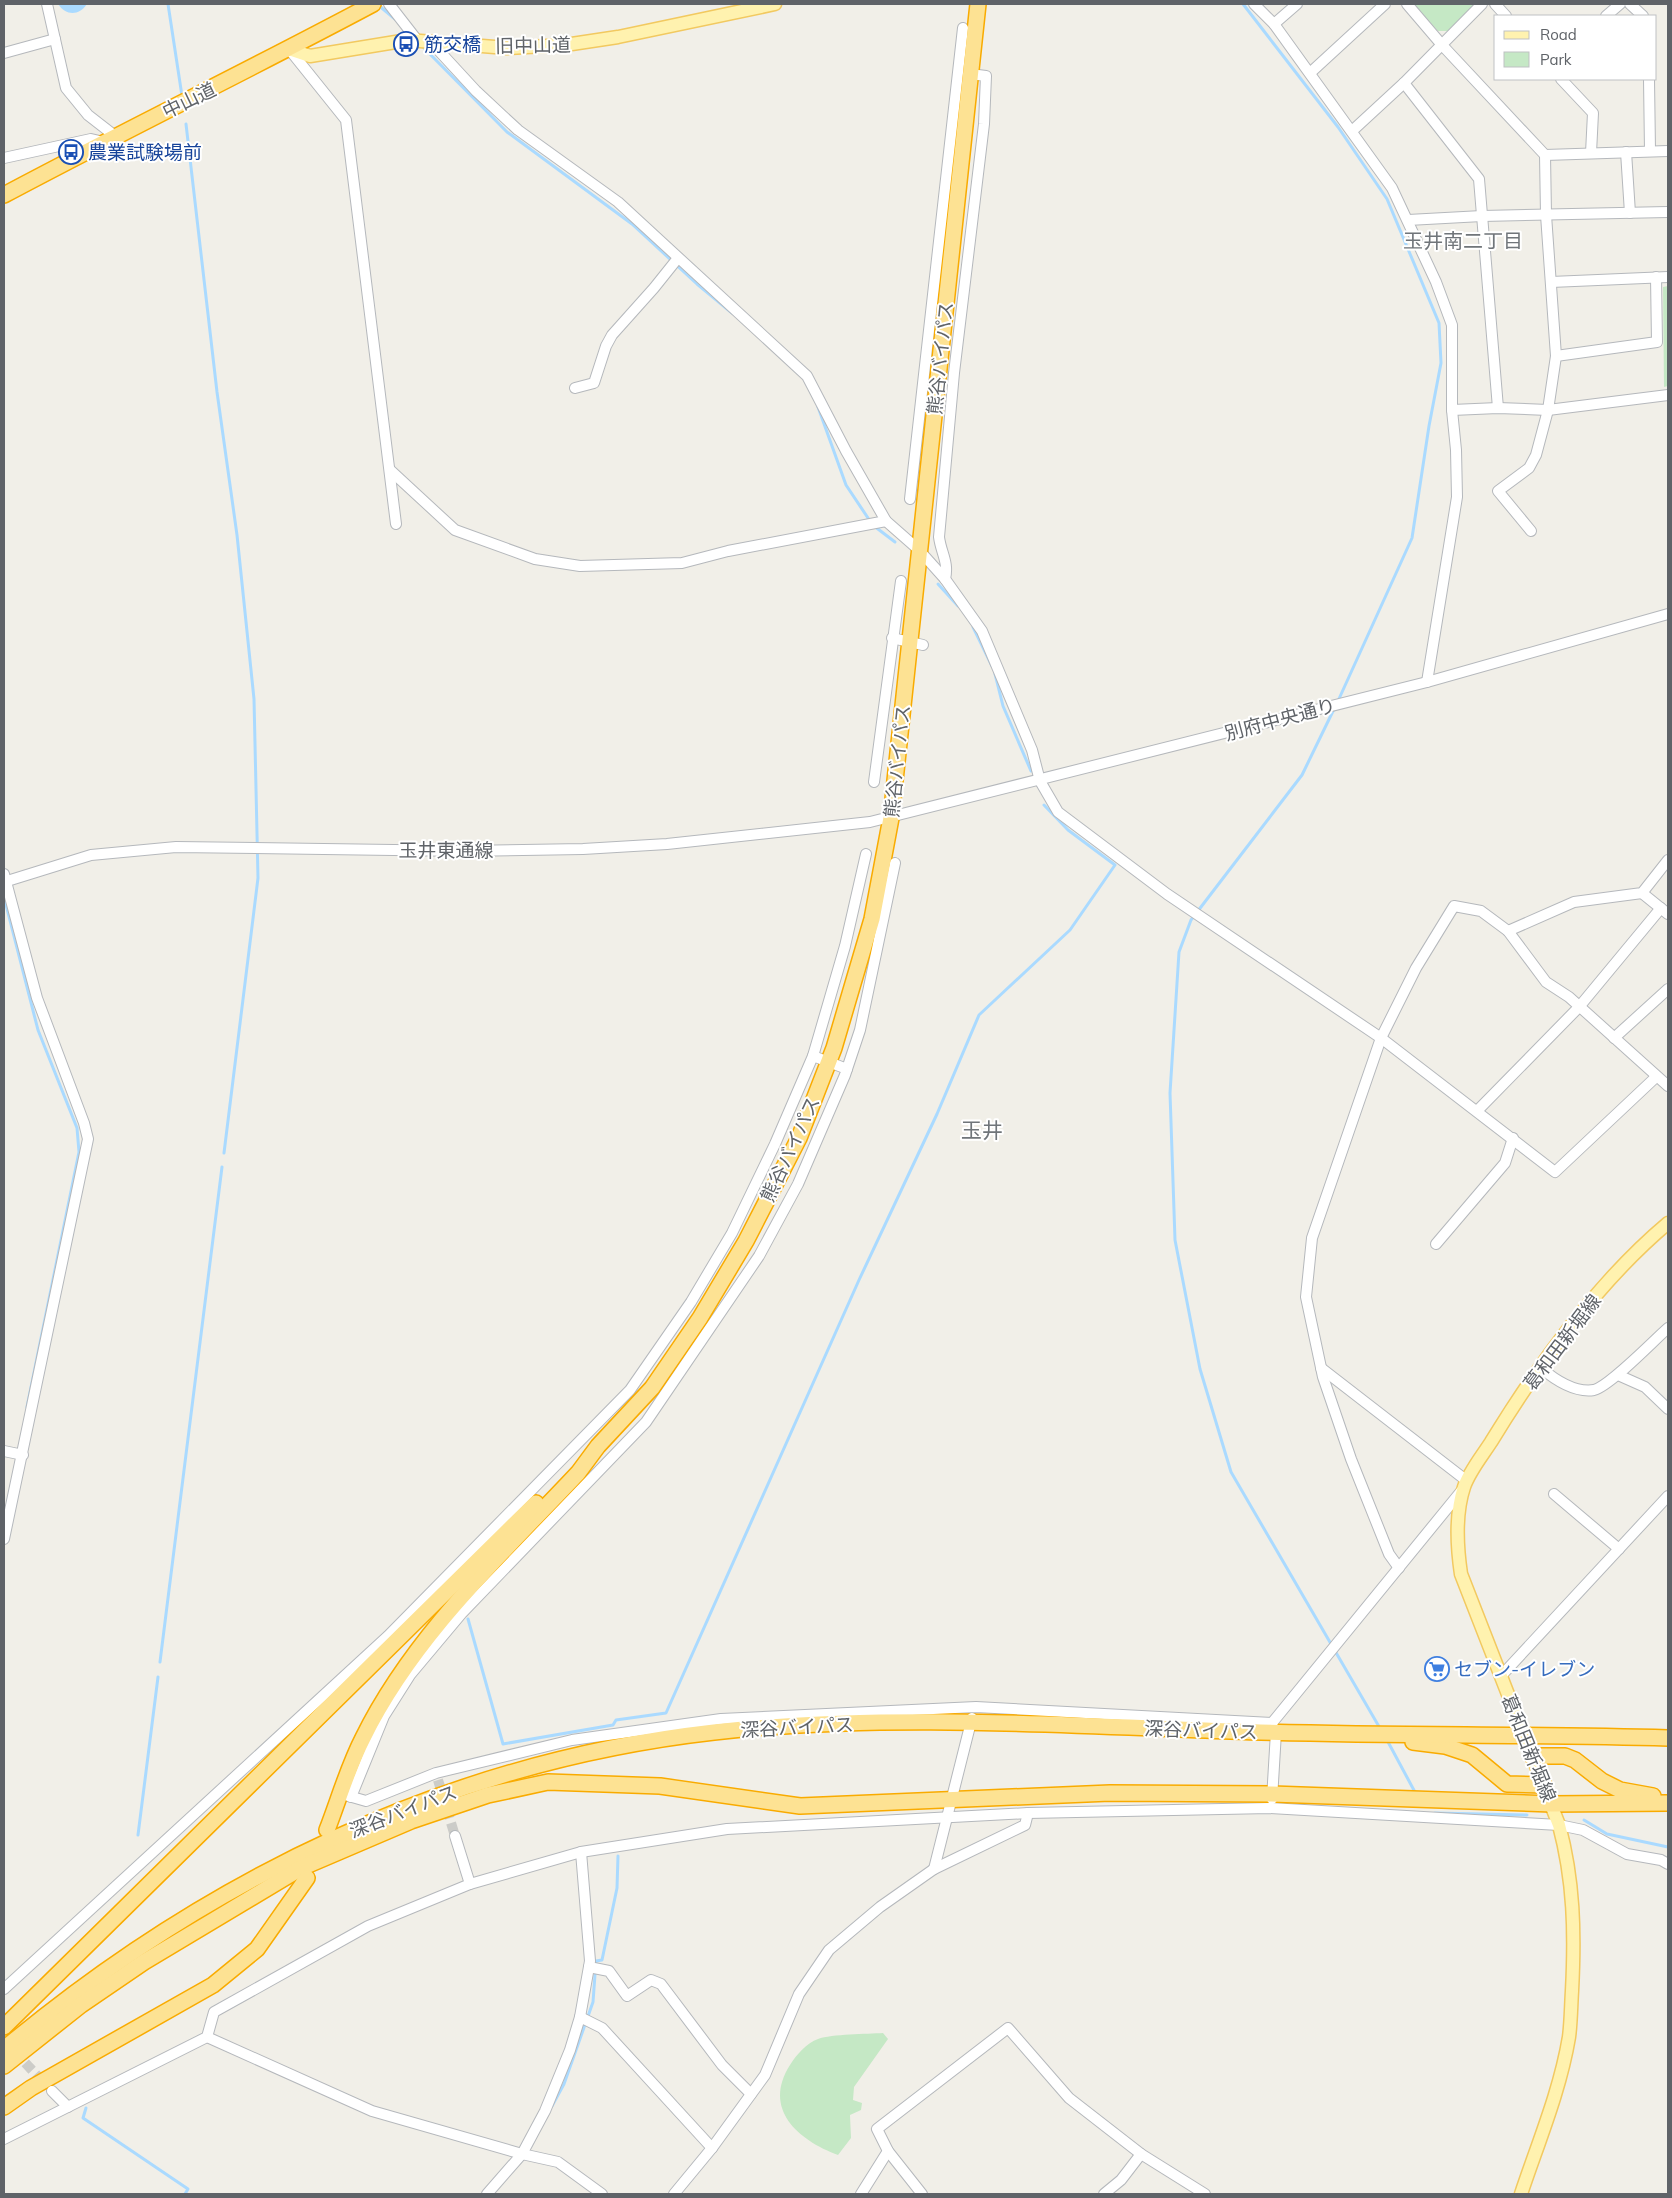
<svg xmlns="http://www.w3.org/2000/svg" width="1672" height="2198" viewBox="0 0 1672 2198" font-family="Mulish,'Noto Sans JP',sans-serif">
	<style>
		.green { fill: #c5e8c5 }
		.water { fill: #aadaff }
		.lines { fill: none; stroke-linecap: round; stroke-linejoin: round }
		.stream { stroke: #aadaff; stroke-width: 3 }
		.minor-tunnel { stroke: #ccccc8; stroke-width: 10; stroke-dasharray: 10 5; stroke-linecap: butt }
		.minor-casing { stroke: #b5b8bc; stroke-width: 12 }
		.major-casing { stroke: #f2c960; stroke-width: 15 }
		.highway-casing { stroke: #f9ab00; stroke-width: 18 }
		.minor { stroke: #fff; stroke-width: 10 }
		.major { stroke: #fff2af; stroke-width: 12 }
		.highway { stroke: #fde293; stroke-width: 15 }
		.labels { text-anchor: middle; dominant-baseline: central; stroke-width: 4; stroke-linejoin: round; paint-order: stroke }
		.transit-label { font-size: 19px; fill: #164399; stroke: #fff; text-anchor: start }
		.street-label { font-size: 19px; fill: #5f6368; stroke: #fff }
		.shop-label { font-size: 19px; fill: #366cbe; stroke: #fff; text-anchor: start }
		.neighbourhood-label { font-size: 20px; fill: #70757a; stroke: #fff }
		.quarter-label { font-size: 21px; fill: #70757a; stroke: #fff }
	</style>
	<rect width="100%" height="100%" fill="#f1efe8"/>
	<g class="green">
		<path d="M1413,4h63l-26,27h-12z"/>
		<path d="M1668,286v100l-4,1 -1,-100z"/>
		<path d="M883,2033l5,6 -34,48 -1,13 9,3 -1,7 -11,5 1,23 -13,17c-40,-15 -76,-46 -48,-90 6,-10 17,-22 28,-26 14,-5 49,-5 65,-6z"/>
	</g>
	<path class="water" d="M58,4h29c-8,12 -21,12 -29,0z"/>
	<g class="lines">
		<g class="stream">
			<path d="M168,4l14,92"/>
			<path d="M377,4l18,15"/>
			<path d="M1243,4l95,123 49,72 52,124 2,40 -12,63 -17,112 -74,163"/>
			<path d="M421,45l86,87 125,92 65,60 35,29"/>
			<path d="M186,124l31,268 20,143 17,164 4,179 -34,275"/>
			<path d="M818,407l28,78 24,36"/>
			<path d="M874,526l21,16"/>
			<path d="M938,584l20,22"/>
			<path d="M973,627l19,39"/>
			<path d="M995,674l8,32 28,65"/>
			<path d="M1335,707l-33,68 -111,145 -12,32 -9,141 5,147 25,129 31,103 150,258"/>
			<path d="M4,897l34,133 39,98 2,24 -52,255"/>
			<path d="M468,1619l35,125 110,-19 3,-5 50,-7 193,-433 78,-166 42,-99 91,-85 45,-65 -47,-35 -24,-25"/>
			<path d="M160,1662l62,-495"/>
			<path d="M1387,1740l29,54"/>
			<path d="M1435,1813l92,2"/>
			<path d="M1584,1820l23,14 61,13"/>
			<path d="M138,1835l20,-158"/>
			<path d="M552,2106l12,-22 29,-82 3,-41 6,-1 15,-72 1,-32"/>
			<path d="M86,2108l-3,10 105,71 -3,5"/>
		</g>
		<g class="minor-tunnel">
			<path d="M438,1780l17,56"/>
			<path d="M15,2052l31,33"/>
		</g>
		<defs>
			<g id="minor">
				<path d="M47,4l19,84 22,27 27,21"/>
				<path d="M389,4l28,36"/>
				<path d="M1254,4l20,20 118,164 44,94 16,43v85l4,40 1,47 -30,185"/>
				<path d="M1407,4l35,41 103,110 1,60 10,141 -8,54 -12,45 -7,13 -31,23 33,40"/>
				<path d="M1495,4l11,12"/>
				<path d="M1630,4l13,12"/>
				<path d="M1606,16l14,-12"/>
				<path d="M1274,24l23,-20"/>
				<path d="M429,40l47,51 42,39 100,72 189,174 39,75 40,70 33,29 26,29 37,52 50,119 8,31 18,31 109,82 214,144 174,134 101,-95"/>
				<path d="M289,49l57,71 50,404"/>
				<path d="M4,53l51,-14"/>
				<path d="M1310,73l75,-69"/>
				<path d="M1561,79l32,34 -2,40"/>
				<path d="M1649,79l1,72"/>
				<path d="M1404,83l75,96 19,229"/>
				<path d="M1352,131l52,-48 78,-79"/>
				<path d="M1626,152l4,61"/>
				<path d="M1545,155l123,-4"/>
				<path d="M4,158l87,-19 13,3"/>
				<path d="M1408,220l74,-4 186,-4"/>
				<path d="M1551,282l117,-5"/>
				<path d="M1556,356l101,-14 -1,-65"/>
				<path d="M575,388l19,-5 12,-37 6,-11 42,-47 24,-30"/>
				<path d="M1452,410l46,-2 50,2 120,-15"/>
				<path d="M390,470l65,60 80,29 45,7 102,-3 46,-12 158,-30"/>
				<path d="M910,499l53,-471"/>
				<path d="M945,579c4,-17 -4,-26 -6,-42l15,-164 30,-249 2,-48 -16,-2"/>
				<path d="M892,638l31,7"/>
				<path d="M874,782l27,-201"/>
				<path d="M4,874l33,124 47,125 4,16 -84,400"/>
				<path d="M4,882l87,-27 85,-8 287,4 120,-2 84,-5 203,-22 557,-140 241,-68"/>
				<path d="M1642,893l26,21"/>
				<path d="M1508,931l66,-29 68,-9 26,-33"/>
				<path d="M1614,1038l54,-49"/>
				<path d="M813,1056l34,13"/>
				<path d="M1477,1111l102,-104 82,-99"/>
				<path d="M1436,1244l69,-81 8,-25"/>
				<path d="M1321,1368l146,113"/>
				<path d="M1541,1368c13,11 34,25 53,22 16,-4 59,-49 74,-62"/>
				<path d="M1618,1375l27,12 23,22"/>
				<path d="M4,1451l19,4"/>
				<path d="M1554,1494l65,55"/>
				<path d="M1399,1568l-10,-14 -38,-95 -28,-82 -17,-80 6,-59 69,-200 35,-70 38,-62 27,5 27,20 38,51 23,15 99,89"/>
				<path d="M1501,1676l167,-180"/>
				<path d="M1272,1723l191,-234"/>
				<path d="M345,1795l21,6 70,-28 136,-33 149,-21 255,-12 296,16"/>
				<path d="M351,1797l33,-81 26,-41 52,-62 184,-191 113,-166 39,-72 47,-109 15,-45 35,-167"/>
				<path d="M1272,1799l4,-67 -3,-5"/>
				<path d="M455,1836l15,48"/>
				<path d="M934,1869l38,-151"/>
				<path d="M589,1967l20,4 18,25 24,-16 10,4 61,81 29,29"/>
				<path d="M4,1989l384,-353 242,-246 61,-88 41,-69 43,-89 38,-88 32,-110 21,-92"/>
				<path d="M580,2017l22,11 110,120"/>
				<path d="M207,2037l165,74 150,43 36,8 44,32"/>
				<path d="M52,2091l16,16"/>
				<path d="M4,2139l203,-102 7,-25 154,-86 102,-42 111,-32 146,-23 301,-16 242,-5 289,17 24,5 44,24 34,6 7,4"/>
				<path d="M487,2194l35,-40 23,-43 25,-61 10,-33 10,-56 -9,-109"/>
				<path d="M674,2194l38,-46 53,-73 34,-81 30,-44 51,-43 54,-38 91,-44 3,-12"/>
				<path d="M861,2194l27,-43"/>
				<path d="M922,2194l-34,-43 -11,-22 131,-101 61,70 72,56 64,40"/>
				<path d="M1104,2194l17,-14 20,-26"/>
			</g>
			<g id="major">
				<path d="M289,49l21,7 98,-16 99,8 58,-3 53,-8 157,-33"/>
				<path d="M1521,2194c17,-51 39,-103 48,-157 2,-15 2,-31 3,-46 3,-58 2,-110 -13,-166l-98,-251c-4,-27 -6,-60 3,-87 5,-15 18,-31 27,-45 47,-77 108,-161 177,-219"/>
			</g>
			<g id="highway">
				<path d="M4,195c122,-65 247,-126 369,-191"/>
				<path d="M1413,1742l32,4 27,9 35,29 37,1"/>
				<path d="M1532,1756h33l10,4 27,21 18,9 33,6"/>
				<path d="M327,1830c12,-31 21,-63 36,-92 50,-102 138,-183 215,-265l20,-27 54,-58 48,-70 46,-77 53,-103 35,-90 38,-129 19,-101 87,-814"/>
				<path d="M4,2027l532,-524"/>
				<path d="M4,2049c203,-170 444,-287 710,-317 171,-19 345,-7 516,-1 146,5 292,3 438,7"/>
				<path d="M4,2066l77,-61 63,-43 157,-94 110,-47 77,-26 60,-13 112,4 140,20 310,-13 162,1 280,10 116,-1"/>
				<path d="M4,2107l27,-19 182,-103 44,-36 50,-71"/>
			</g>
		</defs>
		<use href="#minor" class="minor-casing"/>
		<use href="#major" class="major-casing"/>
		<use href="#highway" class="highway-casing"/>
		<use href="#minor" class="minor"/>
		<use href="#major" class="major"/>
		<use href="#highway" class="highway"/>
	</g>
	<defs>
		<symbol id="bus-ring" viewBox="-11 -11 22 22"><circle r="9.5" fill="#fff" stroke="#1a4fb4" stroke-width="1.5"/><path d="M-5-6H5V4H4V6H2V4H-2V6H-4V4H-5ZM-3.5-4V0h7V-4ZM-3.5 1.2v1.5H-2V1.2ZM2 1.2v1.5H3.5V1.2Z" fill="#1a4fb4"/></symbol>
		<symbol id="supermarket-ring" viewBox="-11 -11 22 22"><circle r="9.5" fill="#fff" stroke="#3f7fe0" stroke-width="1.5"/><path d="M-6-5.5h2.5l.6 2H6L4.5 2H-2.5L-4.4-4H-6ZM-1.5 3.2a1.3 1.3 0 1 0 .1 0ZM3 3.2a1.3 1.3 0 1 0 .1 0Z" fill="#3f7fe0"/></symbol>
	</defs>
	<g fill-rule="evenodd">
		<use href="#bus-ring" x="392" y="30" width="28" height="28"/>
		<use href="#bus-ring" x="57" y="138" width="28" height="28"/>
		<use href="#supermarket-ring" x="1423" y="1655" width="28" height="28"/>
	</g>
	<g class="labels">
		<g class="transit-label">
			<text x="424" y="44">筋交橋</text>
			<text x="88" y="152">農業試験場前</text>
		</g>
		<g class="street-label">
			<text transform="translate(533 45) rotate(-1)">旧中山道</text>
			<text transform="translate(189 100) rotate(-26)">中山道</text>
			<text transform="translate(940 358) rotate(-84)">熊谷バイパス</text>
			<text transform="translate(1280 719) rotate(-15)">別府中央通り</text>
			<text transform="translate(897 761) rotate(-84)">熊谷バイパス</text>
			<text x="446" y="850">玉井東通線</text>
			<text transform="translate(790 1149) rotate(-65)">熊谷バイパス</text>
			<text transform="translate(1562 1342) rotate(-53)">葛和田新堀線</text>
			<text transform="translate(797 1727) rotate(-3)">深谷バイパス</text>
			<text transform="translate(1201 1730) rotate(2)">深谷バイパス</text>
			<text transform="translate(1529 1748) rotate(68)">葛和田新堀線</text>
			<text transform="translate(403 1811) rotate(-21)">深谷バイパス</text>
		</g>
		<g class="shop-label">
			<text x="1454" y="1669">セブン-イレブン</text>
		</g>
		<g class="neighbourhood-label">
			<text x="1463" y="240">玉井南二丁目</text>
		</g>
		<g class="quarter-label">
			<text x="982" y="1130">玉井</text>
		</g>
	</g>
	<rect width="1672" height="2198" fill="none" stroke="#5f6368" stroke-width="10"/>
	<rect x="1494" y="15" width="162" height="65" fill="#ffffff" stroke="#bfc1c3"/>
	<rect x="1504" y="31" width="25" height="8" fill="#fff2af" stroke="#bfc1c3"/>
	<text x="1540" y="40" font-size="15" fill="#5f6368">Road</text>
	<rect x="1504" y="52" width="25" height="15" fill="#c5e8c5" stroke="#bfc1c3"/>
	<text x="1540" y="65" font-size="15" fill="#5f6368">Park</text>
</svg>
